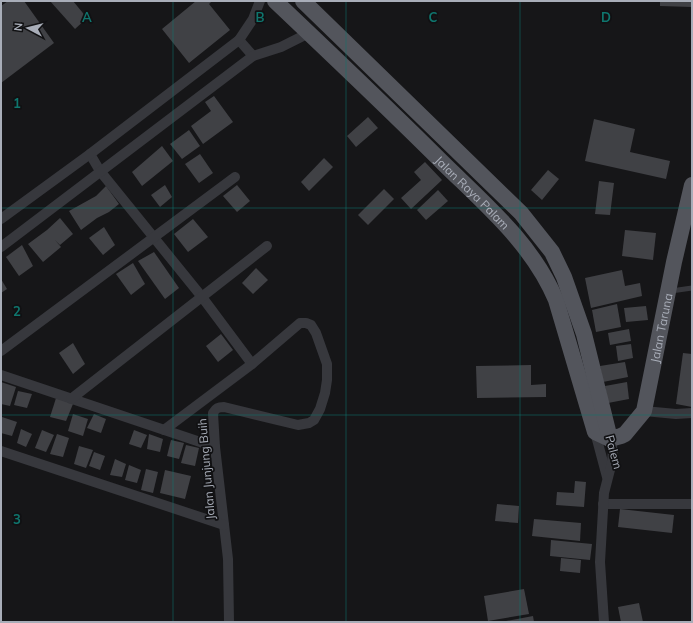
<svg xmlns="http://www.w3.org/2000/svg" width="693" height="623" viewBox="0 0 693 623" font-family="Mulish,sans-serif">
	<style>
		.building { fill: #404145 }
		.lines { fill: none; stroke-linecap: round; stroke-linejoin: round }
		.lane { stroke: #37383d; stroke-width: 5 }
		.street { stroke: #37383d; stroke-width: 10 }
		.primary { stroke: #53555c; stroke-width: 16 }
		.grid { fill: none; stroke: #0f766e; stroke-width: 1; stroke-opacity: 0.55 }
		.labels { text-anchor: middle; dominant-baseline: central; stroke-width: 3.5; stroke-linejoin: round; paint-order: stroke }
		.street-label { font-size: 12px; fill: #a8adb8; stroke: #111113 }
		.grid-label { font-size: 13px; text-anchor: middle; font-weight: bold; fill: #0f766e; stroke: #111113; stroke-width: 3.5; stroke-linejoin: round; paint-order: stroke }
	</style>
	<rect width="100%" height="100%" fill="#161618"/>
	<g class="building">
		<path d="M8,1h16l30,42 -53,40v-77z"/>
		<path d="M50,1h23l14,17 -12,11z"/>
		<path d="M196,1h16l-3,3 21,26 -41,33 -27,-34z"/>
		<path d="M660,1h32v6l-32,-1z"/>
		<path d="M214,96l19,26 -30,22 -12,-18 20,-15 -6,-9z"/>
		<path d="M368,117l10,11 -22,19 -9,-11z"/>
		<path d="M594,119l41,10 -5,23 40,9 -4,18 -81,-18z"/>
		<path d="M189,130l11,16 -18,13 -12,-15z"/>
		<path d="M162,146l11,15 -31,25 -10,-14z"/>
		<path d="M200,154l13,19 -14,10 -14,-19z"/>
		<path d="M324,158l9,9 -24,24 -8,-9z"/>
		<path d="M425,162l17,18 -31,29 -10,-11 20,-18 -7,-8z"/>
		<path d="M548,170l11,9 -17,21 -11,-10z"/>
		<path d="M599,181l15,2 -4,32 -15,-1z"/>
		<path d="M165,185l7,12 -12,10 -9,-12z"/>
		<path d="M237,185l13,16 -13,11 -14,-16z"/>
		<path d="M106,186l13,18 -10,8 -12,6 -16,12 -12,-19 27,-15z"/>
		<path d="M384,189l10,10 -26,26 -10,-10z"/>
		<path d="M438,190l10,11 -22,19 -9,-10z"/>
		<path d="M60,218l13,16 -13,11 -5,-5 6,7 -18,15 -15,-18 19,-14z"/>
		<path d="M193,219l15,18 -20,15 -14,-18z"/>
		<path d="M104,227l11,18 -12,10 -14,-17z"/>
		<path d="M625,230l31,3 -3,27 -31,-4z"/>
		<path d="M22,245l11,21 -14,10 -13,-19z"/>
		<path d="M154,252l25,36 -14,11 -27,-38z"/>
		<path d="M133,263l12,21 -14,11 -15,-21z"/>
		<path d="M256,268l12,12 -15,14 -11,-11z"/>
		<path d="M622,270l3,16 15,-3 2,13 -51,12 -6,-30z"/>
		<path d="M1,279l6,10 -6,4z"/>
		<path d="M617,304l4,23 -25,5 -4,-22z"/>
		<path d="M646,306l2,14 -22,2 -2,-14z"/>
		<path d="M629,329l2,12 -21,4 -2,-12z"/>
		<path d="M221,334l12,16 -15,12 -12,-16z"/>
		<path d="M73,343l12,21 -12,10 -14,-21z"/>
		<path d="M631,344l2,14 -15,3 -2,-15z"/>
		<path d="M683,353l9,1v53l-16,-3z"/>
		<path d="M625,362l3,15 -25,5 -3,-16z"/>
		<path d="M531,365v20l15,-1v13l-69,1 -1,-32z"/>
		<path d="M1,382l15,5 -6,19 -9,-2z"/>
		<path d="M627,382l2,17 -21,4 -3,-17z"/>
		<path d="M18,391l14,3 -5,14 -13,-3z"/>
		<path d="M56,398l17,6 -7,17 -16,-4z"/>
		<path d="M73,414l15,5 -5,17 -15,-5z"/>
		<path d="M94,414l12,5 -5,14 -14,-5z"/>
		<path d="M2,417l15,5 -5,14 -11,-3z"/>
		<path d="M21,429l11,5 -6,13 -9,-4z"/>
		<path d="M42,430l12,5 -8,17 -11,-4z"/>
		<path d="M134,430l13,5 -6,13 -12,-4z"/>
		<path d="M57,434l12,4 -6,19 -13,-3z"/>
		<path d="M149,434l14,5 -3,13 -13,-3z"/>
		<path d="M171,440l13,3 -5,16 -12,-3z"/>
		<path d="M186,445l13,3 -4,18 -14,-3z"/>
		<path d="M79,446l14,4 -7,18 -12,-4z"/>
		<path d="M94,452l11,4 -5,14 -11,-4z"/>
		<path d="M115,459l11,5 -4,13 -12,-2z"/>
		<path d="M129,465l12,5 -4,13 -12,-3z"/>
		<path d="M146,469l12,3 -5,21 -12,-3z"/>
		<path d="M165,470l26,6 -6,23 -25,-6z"/>
		<path d="M575,481l11,1 -2,25 -28,-2 1,-13 17,1z"/>
		<path d="M497,504l22,2 -1,17 -23,-2z"/>
		<path d="M620,509l54,6 -2,18 -54,-6z"/>
		<path d="M534,519l47,4 -1,18 -48,-5z"/>
		<path d="M551,540l41,4 -2,16 -40,-4z"/>
		<path d="M561,558l20,2 -1,13 -20,-2z"/>
		<path d="M524,589l5,25 -41,7 -4,-25z"/>
		<path d="M639,603l4,19h-22l-3,-15z"/>
		<path d="M533,616l1,6h-28v-1z"/>
	</g>
	<g class="lines">
		<path class="lane" d="M671,291l21,-3"/>
		<g class="street">
			<path d="M239,40l14,16"/>
			<path d="M90,154l10,17 102,126 50,67"/>
			<path d="M1,219l89,-65 149,-114 14,-21 7,-18"/>
			<path d="M1,247l252,-191 28,-9 28,-14"/>
			<path d="M1,351l234,-174"/>
			<path d="M1,375l214,72"/>
			<path d="M71,399l196,-153"/>
			<path d="M644,411l32,3 16,-1"/>
			<path d="M164,430l88,-66 48,-41h6l5,2 5,8 11,31v16l-2,13 -5,16 -6,11 -5,3 -11,2 -74,-18c-6,0 -8,1 -11,6l2,34 13,112 1,63"/>
			<path d="M595,432l12,45"/>
			<path d="M1,451l223,74"/>
			<path d="M603,504h89"/>
			<path d="M604,622l-4,-60 4,-69 8,-31 1,-11 -3,-12"/>
		</g>
		<g class="primary">
			<path id="s1" d="M275,1c57,54 114,108 170,164 42,41 88,80 111,135l39,132 15,7 11,-3 4,-2 19,-23 30,-149 18,-77"/>
			<path d="M303,1l218,212 31,39 12,25 20,57 26,105"/>
		</g>
	</g>
	<path class="grid" d="M173,1v621M346,1v621M520,1v621M1,208h691M1,415h691"/>
	<g class="labels">
		<g class="street-label">
			<text stroke="none"><textPath href="#s1" startOffset="275">Jalan Raya Palam</textPath></text>
			<text stroke="none"><textPath href="#s1" startOffset="697">Jalan Taruna</textPath></text>
			<text transform="translate(614 452) rotate(75)">Palem</text>
			<text transform="translate(206 469) rotate(-95)">Jalan Junjung Buih</text>
		</g>
	</g>
	<g class="grid-label">
		<text x="87" y="22">A</text>
		<text x="260" y="22">B</text>
		<text x="433" y="22">C</text>
		<text x="606" y="22">D</text>
		<text x="17" y="108">1</text>
		<text x="17" y="316">2</text>
		<text x="17" y="524">3</text>
	</g>
	<rect width="693" height="623" fill="none" stroke="#a8adb8" stroke-width="4"/>
	<g transform="translate(28 28) rotate(277)" stroke="#111113" stroke-width="3" paint-order="stroke">
	<path d="M0-3L7 15L0 10L-7 15Z" fill="#a8adb8"/>
	<text y="-6" font-size="11" font-weight="bold" text-anchor="middle" fill="#a8adb8">N</text>
	</g>
</svg>
